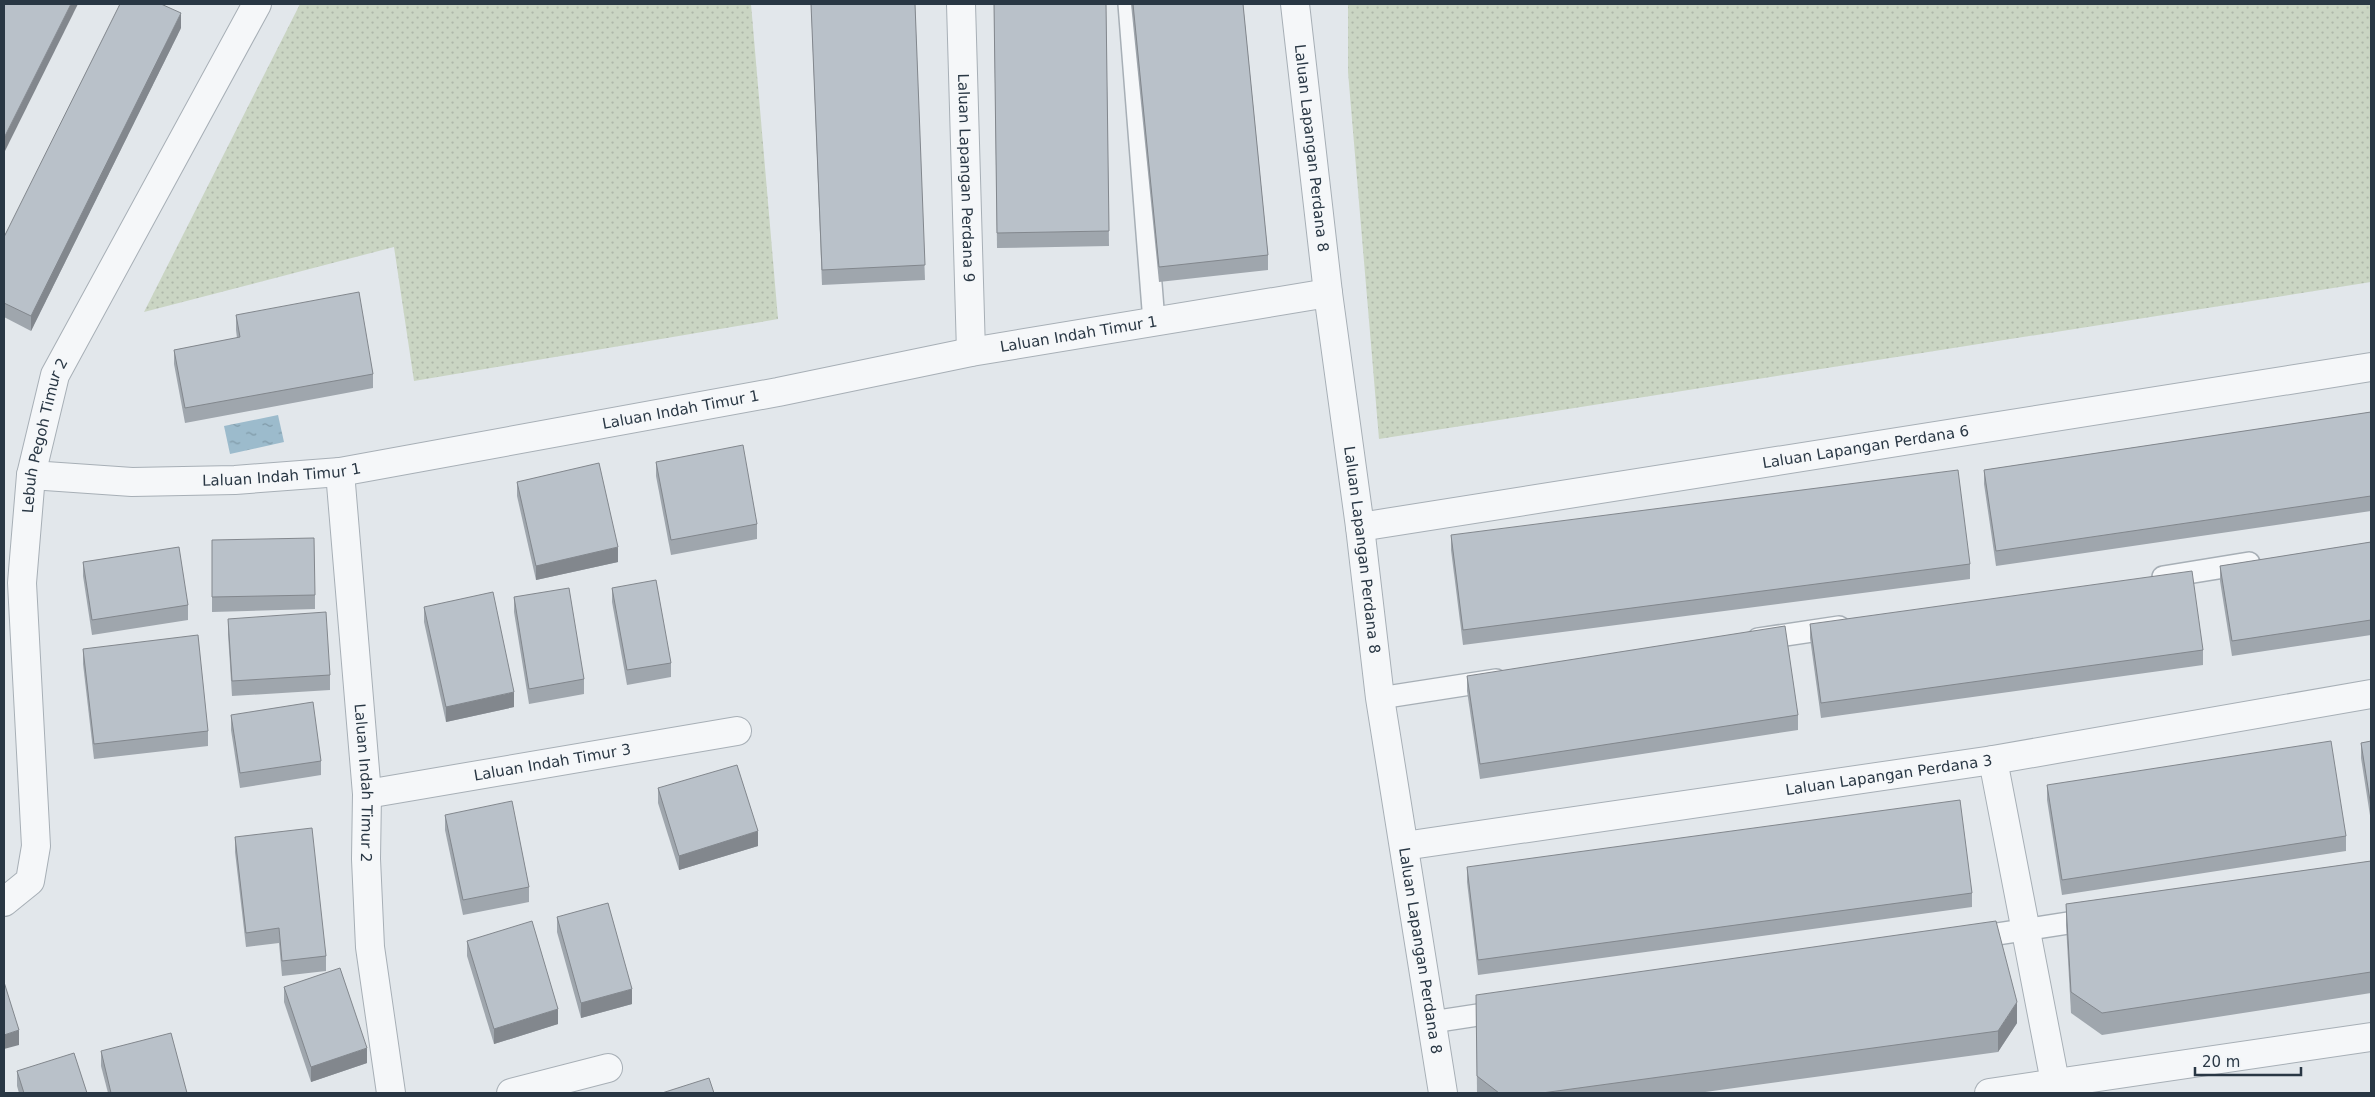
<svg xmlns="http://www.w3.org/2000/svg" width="2375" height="1097" viewBox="0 0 2375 1097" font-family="'DejaVu Sans',sans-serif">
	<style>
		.park { fill: url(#park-dots) }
		.water { fill: url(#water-ripples) }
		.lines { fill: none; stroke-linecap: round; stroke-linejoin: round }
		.lane-casing { stroke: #a7afb6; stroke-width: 24 }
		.street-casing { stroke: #a7afb6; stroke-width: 30 }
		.lane { stroke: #f5f7f9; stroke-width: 21 }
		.street { stroke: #f5f7f9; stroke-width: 28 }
		.wall { fill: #9fa6ad }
		.shaded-wall { fill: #82878d }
		.building { fill: #b9c1c9; stroke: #82878d }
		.labels { text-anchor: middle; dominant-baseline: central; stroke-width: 4; stroke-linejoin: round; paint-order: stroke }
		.street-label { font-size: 15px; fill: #293744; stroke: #f2f5f8 }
	</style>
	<defs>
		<pattern id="park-dots" width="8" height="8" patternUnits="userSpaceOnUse" patternTransform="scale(1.25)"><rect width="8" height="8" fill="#cad5c3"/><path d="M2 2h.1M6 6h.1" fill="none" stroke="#aeb7a9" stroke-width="1.8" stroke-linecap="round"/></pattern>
		<pattern id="water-ripples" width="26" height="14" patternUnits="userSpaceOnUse" patternTransform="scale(1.25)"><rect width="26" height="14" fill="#9cbbcc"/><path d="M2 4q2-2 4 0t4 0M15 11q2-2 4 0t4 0" fill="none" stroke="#7f99a7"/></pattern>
	</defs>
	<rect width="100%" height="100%" fill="#e2e7eb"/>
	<g class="park">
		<path d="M300,4h451l27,315 -364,62 -20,-134 -250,65z"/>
		<path d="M1348,4h1023v278l-992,157 -31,-367z"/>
	</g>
	<path class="water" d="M278,415l6,27 -54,12 -6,-28z"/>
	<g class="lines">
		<defs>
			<g id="lane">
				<path d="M1129,4l25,318"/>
				<path d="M2163,577l86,-14"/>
				<path d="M1758,639l81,-12"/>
				<path d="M1380,698l116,-18"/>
				<path d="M1971,938l123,-19"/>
				<path d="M1432,1022l72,-11"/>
			</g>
			<g id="street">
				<path id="s1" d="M961,4l10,348"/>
				<path id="s2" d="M1295,4l33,289 32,234 20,171 63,395"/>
				<path id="s3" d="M340,472l27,322 -1,65 4,88 21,146"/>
				<path id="s4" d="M31,475l101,7 103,-2 105,-8 438,-80 193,-40 357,-59"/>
				<path id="s5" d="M1360,527l1011,-160"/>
				<path d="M1993,760l62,322"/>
				<path id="s6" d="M367,794l370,-63"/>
				<path id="s7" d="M1404,846l589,-86 378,-66"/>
				<path id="s8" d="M4,902l26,-21 6,-35 -14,-263 9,-108 24,-100 202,-371"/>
				<path d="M511,1093l97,-25"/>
				<path d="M1989,1093l382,-56"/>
			</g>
		</defs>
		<use href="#lane" class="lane-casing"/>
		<use href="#street" class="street-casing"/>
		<use href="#lane" class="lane"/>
		<use href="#street" class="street"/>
	</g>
	<g class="wall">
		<path d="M811,4h104l10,276 -103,5z"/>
		<path d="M994,4h112l3,242 -112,2z"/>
		<path d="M1131,4h112l25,251v15l-109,12z"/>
		<path d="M181,28l-150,303 -27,-14v-80z"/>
		<path d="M236,315l137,59v14l-188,35 -11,-59v-14l63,-12 -1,-8z"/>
		<path d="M2371,412v99l-375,55 -12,-82v-14z"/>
		<path d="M656,462l101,62v15l-86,16 -15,-79z"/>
		<path d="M517,482l101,80 -82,18 -19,-84z"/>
		<path d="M1451,535l519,29v15l-507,66 -12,-95z"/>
		<path d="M212,540l103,55v14l-103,3z"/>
		<path d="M2371,542v93l-139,21 -12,-75v-15z"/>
		<path d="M83,562l105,43v15l-96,15 -9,-59z"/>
		<path d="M612,588l59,75v14l-44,8 -15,-83z"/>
		<path d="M514,597l70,82v15l-55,10 -15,-92z"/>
		<path d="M424,607l90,100 -68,15 -22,-100z"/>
		<path d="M228,619l102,56v15l-98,6 -4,-62z"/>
		<path d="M1810,624l393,26v15l-382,53 -11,-80z"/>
		<path d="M83,649l125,82v15l-114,13 -11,-95z"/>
		<path d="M1467,676l331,39v15l-318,49 -13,-88z"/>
		<path d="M231,715l90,46v14l-81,13 -9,-58z"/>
		<path d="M2371,741v81l-10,-64v-15z"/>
		<path d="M2047,785l299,51v15l-284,44 -15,-95z"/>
		<path d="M658,788l100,58 -79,24 -21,-67z"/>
		<path d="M445,815l84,72v15l-66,13 -18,-85z"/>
		<path d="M235,837l91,119v15l-44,5 -3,-33 -33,4 -11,-95z"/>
		<path d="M2371,861v132l-269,42 -31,-22 -5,-88v-21z"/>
		<path d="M1467,867l505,26v14l-494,68 -11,-93z"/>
		<path d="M557,917l75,87 -51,14 -24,-86z"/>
		<path d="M467,941l91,83 -64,20 -27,-88z"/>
		<path d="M284,987l83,76 -56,19 -27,-80z"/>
		<path d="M1476,995l541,28 -19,29 -300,41h-221z"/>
		<path d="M101,1051l86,42h-79l-7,-27z"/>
		<path d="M17,1071l70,22h-68l-2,-7z"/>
	</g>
	<g class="shaded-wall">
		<path d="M71,4h7l-74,149v-15z"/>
		<path d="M181,13v15l-150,303v-15z"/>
		<path d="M618,547v15l-82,18v-14z"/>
		<path d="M514,692v15l-68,15v-15z"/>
		<path d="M758,831v15l-79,24v-14z"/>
		<path d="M632,989v15l-51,14v-15z"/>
		<path d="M2017,1002v21l-19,29v-21z"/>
		<path d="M558,1009v15l-64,20v-15z"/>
		<path d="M19,1030v15l-15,4v-14z"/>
		<path d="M367,1048v15l-56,19v-15z"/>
	</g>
	<g class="building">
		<path d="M4,4h67l-67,134z"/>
		<path d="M120,4h41l20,9 -150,303 -27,-13v-66z"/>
		<path d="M811,4h104l10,261 -103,5z"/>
		<path d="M994,4h112l3,227 -112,2z"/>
		<path d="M1133,4h110l25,251 -109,12z"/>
		<path d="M359,292l14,82 -188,34 -11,-58 66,-13 -4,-22z"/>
		<path d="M2371,412v84l-375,55 -12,-81z"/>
		<path d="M743,445l14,79 -86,16 -15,-78z"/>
		<path d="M599,463l19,84 -82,19 -19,-84z"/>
		<path d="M1958,470l12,94 -507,66 -12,-95z"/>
		<path d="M314,538l1,57 -103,2v-57z"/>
		<path d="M2371,542v78l-139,21 -12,-75z"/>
		<path d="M179,547l9,58 -96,15 -9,-58z"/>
		<path d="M2192,571l11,79 -382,53 -11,-79z"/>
		<path d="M656,580l15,83 -44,7 -15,-82z"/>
		<path d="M569,588l15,91 -55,10 -15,-92z"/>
		<path d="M493,592l21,100 -68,15 -22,-100z"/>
		<path d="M326,612l4,63 -98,6 -4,-62z"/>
		<path d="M1785,626l13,89 -318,49 -13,-88z"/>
		<path d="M198,635l10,96 -114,13 -11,-95z"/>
		<path d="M313,702l8,59 -81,12 -9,-58z"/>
		<path d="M2331,741l15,95 -284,44 -15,-95z"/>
		<path d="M2371,741v66l-10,-64z"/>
		<path d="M737,765l21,66 -79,25 -21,-68z"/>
		<path d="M1960,800l12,93 -494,67 -11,-93z"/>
		<path d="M512,801l17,86 -66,13 -18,-85z"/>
		<path d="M312,828l14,128 -44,5 -3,-33 -33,5 -11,-96z"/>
		<path d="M2371,861v111l-269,41 -31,-21 -5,-88z"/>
		<path d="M608,903l24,86 -51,14 -24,-86z"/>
		<path d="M532,921l26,88 -64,20 -27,-88z"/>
		<path d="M1996,921l21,81 -19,29 -456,62h-43l-22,-17 -1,-81z"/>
		<path d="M340,968l27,80 -56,19 -27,-80z"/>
		<path d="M4,982l15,48 -15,5z"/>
		<path d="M171,1033l16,60h-76l-10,-42z"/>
		<path d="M74,1053l13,40h-63l-7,-22z"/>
		<path d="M709,1078l5,15h-52z"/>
	</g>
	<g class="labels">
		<g class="street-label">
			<text stroke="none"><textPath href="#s2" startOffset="145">Laluan Lapangan Perdana 8</textPath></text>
			<text stroke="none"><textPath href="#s1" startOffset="174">Laluan Lapangan Perdana 9</textPath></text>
			<text stroke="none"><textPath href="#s4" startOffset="1061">Laluan Indah Timur 1</textPath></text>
			<text stroke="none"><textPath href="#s4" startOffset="656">Laluan Indah Timur 1</textPath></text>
			<text stroke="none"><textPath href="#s8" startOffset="482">Lebuh Pegoh Timur 2</textPath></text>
			<text stroke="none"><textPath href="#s5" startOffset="512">Laluan Lapangan Perdana 6</textPath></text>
			<text stroke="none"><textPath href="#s4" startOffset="251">Laluan Indah Timur 1</textPath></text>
			<text stroke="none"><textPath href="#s2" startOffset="550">Laluan Lapangan Perdana 8</textPath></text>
			<text stroke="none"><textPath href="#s6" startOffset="188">Laluan Indah Timur 3</textPath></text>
			<text stroke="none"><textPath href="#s7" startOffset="490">Laluan Lapangan Perdana 3</textPath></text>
			<text stroke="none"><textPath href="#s3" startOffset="312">Laluan Indah Timur 2</textPath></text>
			<text stroke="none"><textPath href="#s2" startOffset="955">Laluan Lapangan Perdana 8</textPath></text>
		</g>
	</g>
	<rect width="2375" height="1097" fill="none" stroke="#293744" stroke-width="10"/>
	<path d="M2195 1067v8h106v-8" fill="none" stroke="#293744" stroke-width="2.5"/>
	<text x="2202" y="1067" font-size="15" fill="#293744" stroke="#f2f5f8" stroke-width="4" paint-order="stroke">20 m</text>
</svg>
